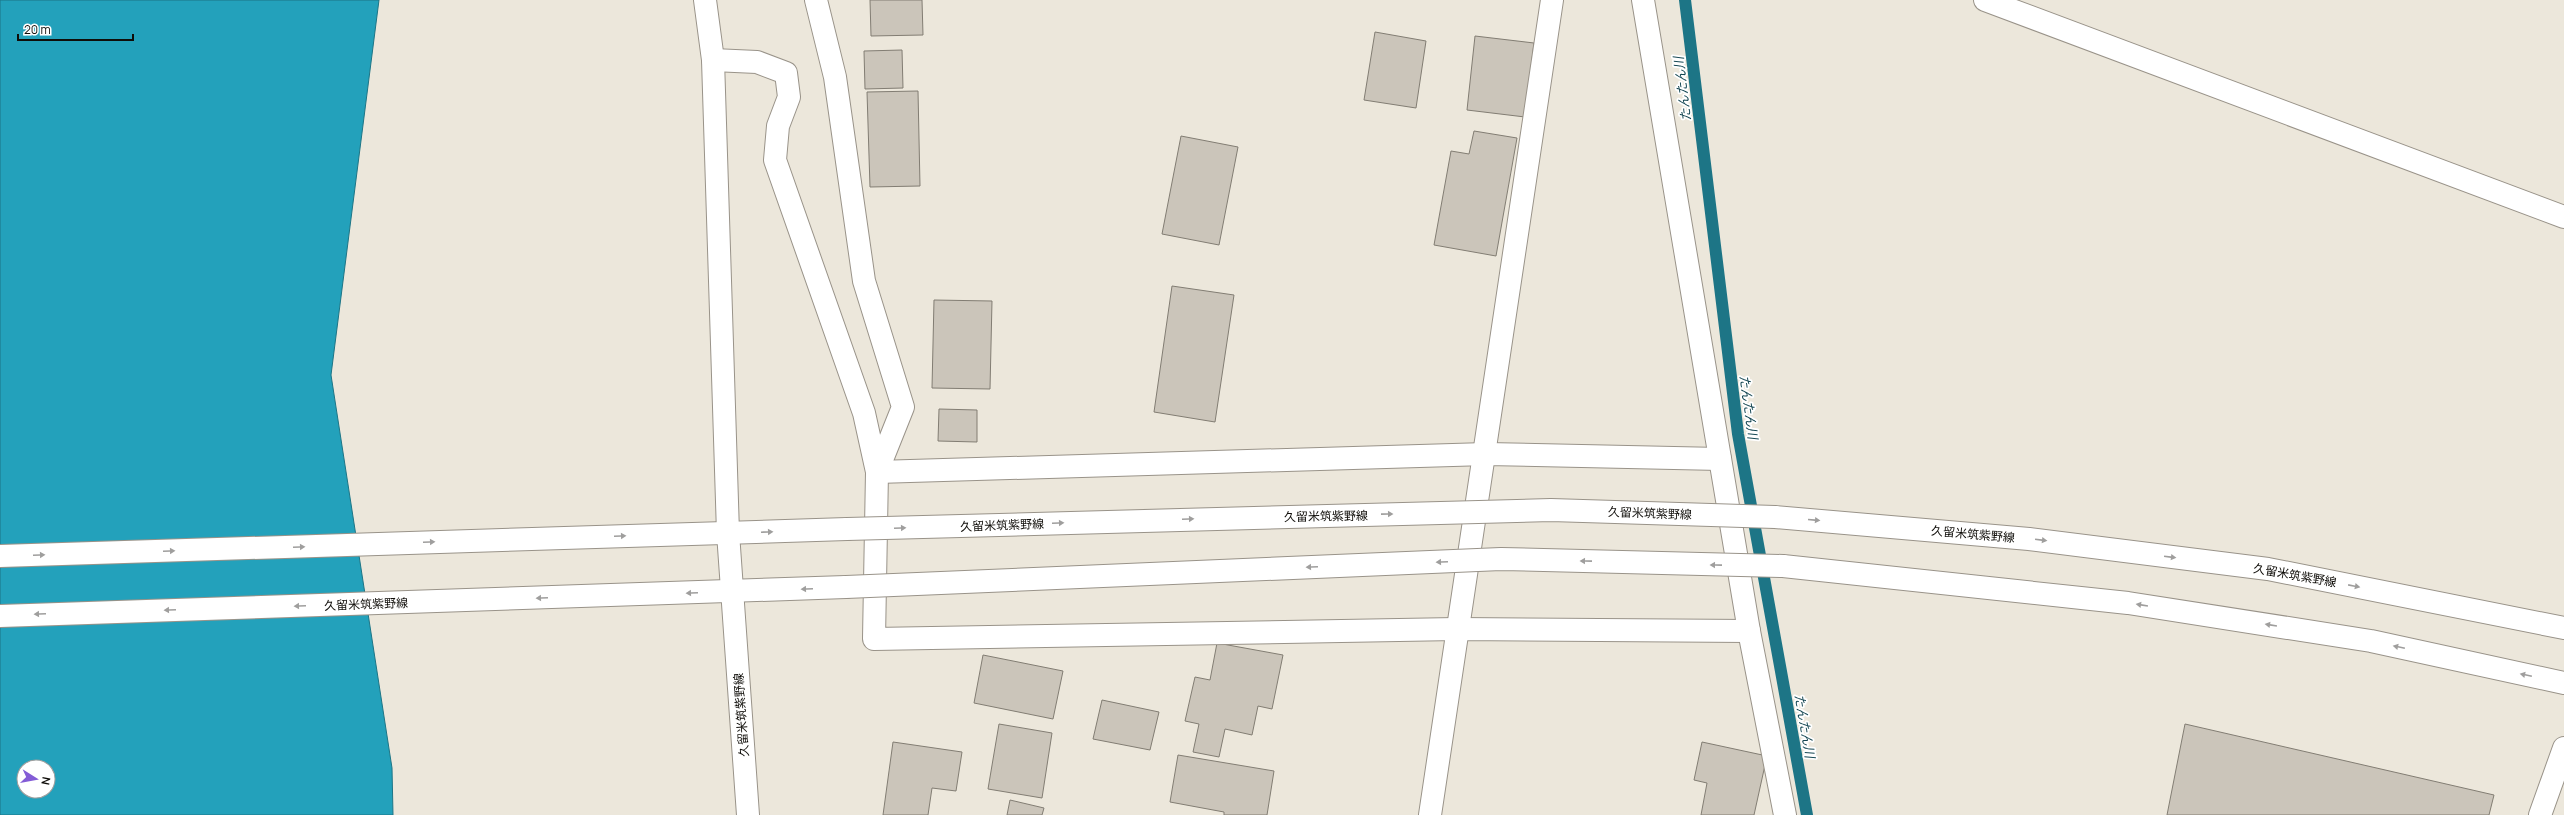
<svg xmlns="http://www.w3.org/2000/svg" width="2564" height="815" viewBox="0 0 2564 815" font-family="Manrope,'Noto Sans JP',sans-serif">
	<style>
		.water { fill: #23a1bb; stroke: #1d7586; fill-rule: evenodd }
		.lines { fill: none; stroke-linecap: round; stroke-linejoin: round }
		.stream { stroke: #1d7586; stroke-width: 12 }
		.building { fill: #cbc5ba; stroke: #827d73 }
		.minor-casing { stroke: #999389; stroke-width: 24 }
		.major-casing { stroke: #999389; stroke-width: 24 }
		.minor { stroke: #fff; stroke-width: 22 }
		.major { stroke: #fff; stroke-width: 22 }
		.major-bridge-casing { stroke: #999389; stroke-width: 24; stroke-linecap: butt }
		.major-bridge { stroke: #fff; stroke-width: 22 }
		.oneway { fill: #9f9e9d }
		.labels { text-anchor: middle; dominant-baseline: central; stroke-width: 3.5; stroke-linejoin: round; paint-order: stroke }
		.street-label { font-size: 12px; fill: #0f0d09; stroke: #fff }
		.water-label { font-size: 13px; font-style: italic; fill: #144652; stroke: #fff }
	</style>
	<rect width="100%" height="100%" fill="#ece7db"/>
	<path class="water" d="M0,0h379l-48,375 61,393 1,47h-393zM24,767h24v24h-24z"/>
	<g class="lines">
		<path class="stream" d="M1685,0l53,434 69,381"/>
	</g>
	<g class="building">
		<path d="M870,0h52l1,35 -52,1z"/>
		<path d="M1375,32l51,9 -10,67 -52,-8z"/>
		<path d="M1475,36l59,7 -9,74 -58,-7z"/>
		<path d="M902,50l1,38 -38,1 -1,-38z"/>
		<path d="M918,91l2,95 -50,1 -3,-95z"/>
		<path d="M1474,131l43,7 -21,118 -62,-11 17,-94 18,3z"/>
		<path d="M1181,136l57,11 -19,98 -57,-11z"/>
		<path d="M1172,286l62,9 -19,127 -61,-10z"/>
		<path d="M934,300l58,1 -2,88 -58,-1z"/>
		<path d="M939,409l38,1v32l-39,-1z"/>
		<path d="M1217,643l66,12 -11,54 -14,-3 -6,29 -27,-6 -6,28 -26,-5 6,-28 -14,-3 10,-44 15,3z"/>
		<path d="M983,655l80,16 -10,48 -79,-16z"/>
		<path d="M1102,700l57,12 -9,38 -57,-11z"/>
		<path d="M999,724l53,9 -10,65 -54,-9z"/>
		<path d="M2185,724l309,71 -5,20h-322z"/>
		<path d="M893,742l69,10 -6,39 -24,-3 -4,27h-45z"/>
		<path d="M1702,742l65,14 -13,59h-53l6,-32 -13,-3z"/>
		<path d="M1178,755l96,16 -7,44h-43v-3l-54,-10z"/>
		<path d="M1010,800l34,8 -2,7h-35z"/>
	</g>
	<g class="lines">
		<defs>
			<g id="minor">
				<path d="M705,0l8,60 15,473"/>
				<path d="M816,0l19,77 29,204 39,126 -26,65 609,-18 234,5"/>
				<path d="M1643,0l106,631 36,184"/>
				<path d="M1985,0l579,217"/>
				<path d="M713,60l44,2 29,11 3,24 -11,29 -3,34 89,253 13,59 -3,167 582,-10 293,2"/>
				<path d="M1430,815l122,-815"/>
				<path d="M2540,815l24,-67"/>
			</g>
			<g id="major">
				<path d="M1775,517l254,22 239,30 296,59"/>
				<path d="M728,533l20,282"/>
				<path d="M0,556l847,-27"/>
				<path d="M1783,566l345,37 243,38 193,42"/>
				<path d="M0,616l846,-29"/>
			</g>
		</defs>
		<use href="#minor" class="minor-casing"/>
		<use href="#major" class="major-casing"/>
		<use href="#minor" class="minor"/>
		<use href="#major" class="major"/>
		<defs>
			<g id="major-bridge">
				<path d="M847,529l704,-19 224,7"/>
				<path d="M846,587l655,-28 282,7"/>
			</g>
		</defs>
		<use href="#major-bridge" class="major-bridge-casing"/>
		<use href="#major-bridge" class="major-bridge"/>
	</g>
	<defs><path id="oneway-solid" d="M-6-.8H1V-3.2L6.5 0L1 3.2V.8H-6Z"/></defs>
	<g class="oneway">
		<use href="#oneway-solid" transform="translate(1387 514) rotate(-1)"/>
		<use href="#oneway-solid" transform="translate(1188 519) rotate(-2)"/>
		<use href="#oneway-solid" transform="translate(1814 520) rotate(5)"/>
		<use href="#oneway-solid" transform="translate(1058 523) rotate(-2)"/>
		<use href="#oneway-solid" transform="translate(900 528) rotate(-2)"/>
		<use href="#oneway-solid" transform="translate(767 532) rotate(-2)"/>
		<use href="#oneway-solid" transform="translate(620 536) rotate(-2)"/>
		<use href="#oneway-solid" transform="translate(2041 540) rotate(7)"/>
		<use href="#oneway-solid" transform="translate(429 542) rotate(-2)"/>
		<use href="#oneway-solid" transform="translate(299 547) rotate(-2)"/>
		<use href="#oneway-solid" transform="translate(169 551) rotate(-2)"/>
		<use href="#oneway-solid" transform="translate(39 555) rotate(-2)"/>
		<use href="#oneway-solid" transform="translate(2170 557) rotate(7)"/>
		<use href="#oneway-solid" transform="translate(1586 561) rotate(-179)"/>
		<use href="#oneway-solid" transform="translate(1442 562) rotate(178)"/>
		<use href="#oneway-solid" transform="translate(1716 565) rotate(-179)"/>
		<use href="#oneway-solid" transform="translate(1312 567) rotate(178)"/>
		<use href="#oneway-solid" transform="translate(2354 586) rotate(11)"/>
		<use href="#oneway-solid" transform="translate(807 589) rotate(178)"/>
		<use href="#oneway-solid" transform="translate(692 593) rotate(178)"/>
		<use href="#oneway-solid" transform="translate(542 598) rotate(178)"/>
		<use href="#oneway-solid" transform="translate(2142 605) rotate(-171)"/>
		<use href="#oneway-solid" transform="translate(300 606) rotate(178)"/>
		<use href="#oneway-solid" transform="translate(170 610) rotate(178)"/>
		<use href="#oneway-solid" transform="translate(40 614) rotate(178)"/>
		<use href="#oneway-solid" transform="translate(2271 625) rotate(-171)"/>
		<use href="#oneway-solid" transform="translate(2399 647) rotate(-168)"/>
		<use href="#oneway-solid" transform="translate(2526 675) rotate(-168)"/>
	</g>
	<g class="labels">
		<g class="street-label">
			<text transform="translate(1650 513) rotate(2)">久留米筑紫野線</text>
			<text transform="translate(1326 516) rotate(-1)">久留米筑紫野線</text>
			<text transform="translate(1002 525) rotate(-2)">久留米筑紫野線</text>
			<text transform="translate(1973 534) rotate(5)">久留米筑紫野線</text>
			<text transform="translate(2295 575) rotate(10)">久留米筑紫野線</text>
			<text transform="translate(366 604) rotate(-2)">久留米筑紫野線</text>
			<text transform="translate(741 715) rotate(-94)">久留米筑紫野線</text>
		</g>
		<g class="water-label">
			<text transform="translate(1682 89) rotate(-97)">たんたん川</text>
			<text transform="translate(1749 407) rotate(82)">たんたん川</text>
			<text transform="translate(1805 726) rotate(80)">たんたん川</text>
		</g>
	</g>
	<g transform="translate(36 779) rotate(101)"><circle r="19" fill="#ffffff" stroke="#9f9e9d"/>
	<path d="M0-3L7 15L0 10L-7 15Z" fill="#835cd6"/>
	<text y="-6" font-size="11" font-weight="bold" text-anchor="middle" fill="#0f0d09">N</text>
	</g>
	<path d="M18 34v6h115v-6" fill="none" stroke="#0f0d09" stroke-width="2"/>
	<text x="24" y="34" font-size="12" fill="#0f0d09" stroke="#ffffff" stroke-width="3" paint-order="stroke">20 m</text>
</svg>
